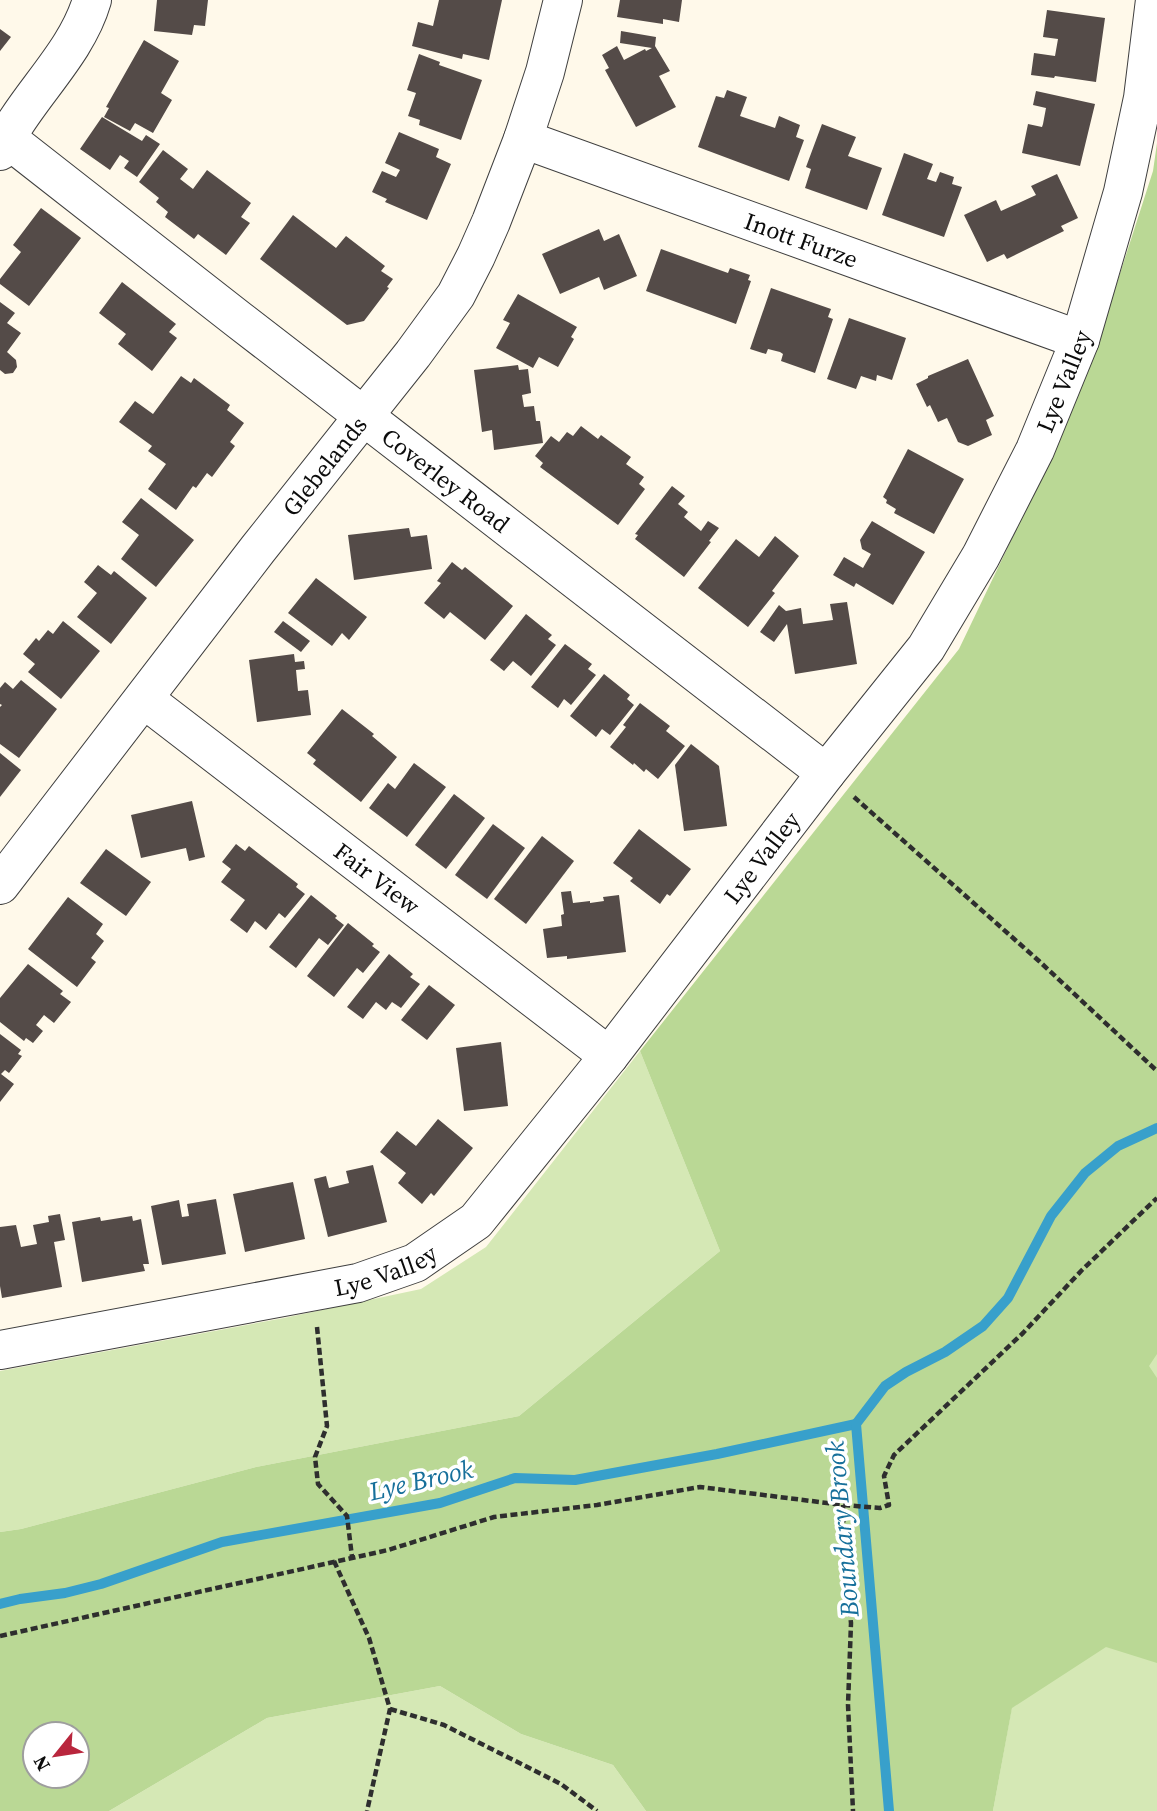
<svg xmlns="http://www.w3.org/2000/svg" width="1157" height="1811" viewBox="0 0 1157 1811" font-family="'Source Serif 4',serif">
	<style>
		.green { fill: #d5e8b5 }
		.forest { fill: #bad895; fill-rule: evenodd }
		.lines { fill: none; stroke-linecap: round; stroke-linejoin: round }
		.stream { stroke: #38a0cb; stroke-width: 10 }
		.building { fill: #544b48 }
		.street-casing { stroke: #3f3f3f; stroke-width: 40 }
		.path { stroke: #2e2e2e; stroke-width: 4.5; stroke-dasharray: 7 3.5; stroke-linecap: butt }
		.street { stroke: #fff; stroke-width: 38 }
		.labels { text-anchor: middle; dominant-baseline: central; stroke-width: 7; stroke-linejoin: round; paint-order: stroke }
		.street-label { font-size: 24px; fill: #0c0c0c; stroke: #fff }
		.water-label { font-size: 26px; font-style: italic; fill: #17709b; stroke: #fff }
	</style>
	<rect width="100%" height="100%" fill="#fff9ea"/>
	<g class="green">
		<path d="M640,1051l80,200 -201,165 -263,51 -235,62 -21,3v-161l284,-53 137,-29 65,-42z"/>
		<path d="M1157,1234v577h-164l55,-302z"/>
		<path d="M440,1686l81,48 92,31 33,46h-537l158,-93z"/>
	</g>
	<path class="forest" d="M1157,143v1211l-8,12 8,12v285l-51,-16 -94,61 -19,103h-347l-33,-46 -92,-31 -81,-48 -173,32 -158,93h-109v-279l21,-3 235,-62 263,-51 201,-165 -80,-200 319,-402 71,-148 66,-153 57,-177zM35,1734h42v42h-42z"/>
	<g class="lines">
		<g class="stream">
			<path d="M0,1604l20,-5 45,-6 36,-9 121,-42 218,-39 75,-25 60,2 142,-26 139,-30"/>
			<path d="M889,1811l-33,-387 29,-38 21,-14 39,-20 38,-26 25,-28 43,-82 34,-43 33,-27 39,-18"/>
		</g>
	</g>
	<g class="building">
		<path d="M157,0h51l-3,26 -11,-1 -2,10 -38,-4z"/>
		<path d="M439,0h63l-13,60 -26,-6 -1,5 -50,-13 6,-24 15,4z"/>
		<path d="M620,0h62l-3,22 -16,-3v5l-46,-7z"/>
		<path d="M1047,10l58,8 -9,64 -41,-6 -1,2 -23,-3 3,-22 21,3 3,-17 -15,-2z"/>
		<path d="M0,29l11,8 -11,14z"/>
		<path d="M621,31l35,6 -1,9 15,25 -11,5 17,31 -40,20 -31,-57 4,-2 -7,-13 15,-9 7,14 21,-11 1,2 6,-3 -32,-5z"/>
		<path d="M144,40l35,21 -18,32 11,7 -19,33 -18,-10 -5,8 -26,-14 5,-9 -3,-1z"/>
		<path d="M419,54l21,8 -1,3 43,15 -21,60 -42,-15 1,-5 -12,-4 8,-23 -9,-3z"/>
		<path d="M727,90l20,7 -7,19 35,12 4,-12 21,9 -4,12 8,3 -15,41 -91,-34 18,-51 8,2z"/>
		<path d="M1036,91l59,13 -15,62 -58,-13 6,-29 14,3 1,-3 3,-16 -13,-3z"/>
		<path d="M102,117l40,24 4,-6 14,9 -23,33 -13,-9 5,-7 -9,-6 -10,15 -30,-21z"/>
		<path d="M822,124l34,13 -8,19 34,12 -15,42 -62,-22 6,-19 -5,-2z"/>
		<path d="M399,132l40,17 -3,8 15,7 -24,56 -42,-18 2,-3 -15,-7 10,-21 14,6 4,-7 -15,-7z"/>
		<path d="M163,150l25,19 -8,10 13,10 14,-19 44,33 -10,14 9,6 -24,32 -28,-21 -4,5 -29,-22 3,-5 -12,-10 3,-4 -20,-16z"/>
		<path d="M904,153l29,11 -6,15 9,3 4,-10 14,5 -2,7 10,3 -18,50 -62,-22z"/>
		<path d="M1057,174l21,44 -17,8 3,5 -57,28 -3,-5 -17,8 -23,-47 32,-15 5,11 35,-16 -5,-9z"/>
		<path d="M41,208l40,30 -52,68 -29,-22v-5l21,-27 -8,-7z"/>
		<path d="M293,215l43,33 10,-12 39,30 -4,5 12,8 -6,8 2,1 -25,33 -17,4 -87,-66z"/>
		<path d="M599,229l5,12 15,-7 18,42 -33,14 -5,-13 -39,17 -18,-40z"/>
		<path d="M661,249l67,24 2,-5 20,7 -2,5 3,1 -15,43 -90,-33z"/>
		<path d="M122,282l54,42 -7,8 8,6 -25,33 -34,-27 8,-10 -27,-21z"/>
		<path d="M771,288l60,21 -3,8 5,2 -18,54 -34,-12 2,-7 -3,-2 -12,-3 -2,5 -16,-5z"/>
		<path d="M518,294l59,33 -6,10 3,2 -16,28 -19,-10 -6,11 -37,-20 14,-25 -7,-3z"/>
		<path d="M0,302l15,11 -8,10 14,10 -14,19 9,8 1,7 -4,6 -8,1 -5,-4z"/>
		<path d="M849,318l57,20 -14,42 -15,-5 -1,6 -15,-5 -5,13 -29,-10z"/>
		<path d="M968,359l26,57 -8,4 6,15 -24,11 -10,-4 -11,-24 -9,4 -8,-17 -3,2 -11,-23 12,-6v-2z"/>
		<path d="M518,365l1,5 9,-1 3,24 -9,2 2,12 10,-1 2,15h4l3,22 -49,7 -2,-20 -10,2 -8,-62z"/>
		<path d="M181,376l10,7 3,-5 36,27 -3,5 17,13 -14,19 5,4 -23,31 -5,-4 -11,15 -3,-2 -17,24 -28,-21 18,-25 -18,-13 4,-5 -33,-24 16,-21 18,13z"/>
		<path d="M581,426l17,13 3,-4 30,22 -5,7 18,13 -5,7 6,5 -27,36 -78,-58 3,-4 -8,-7 16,-20 8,6 8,-10 6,4z"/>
		<path d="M908,449l56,30 -30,55 -40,-21 2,-4 -10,-6 1,-3 -4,-3z"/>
		<path d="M672,486l13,10 -7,8 10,8 -4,5 17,14 7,-10 11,7 -10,13 2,1 -27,35 -49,-38 3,-4 -3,-1z"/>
		<path d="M141,498l53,42 -38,47 -35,-28 18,-24 -17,-13z"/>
		<path d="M872,521l53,31 -32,53 -37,-22 -2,4 -21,-12 11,-18 19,11 8,-14 -9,-5 -2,-9z"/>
		<path d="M409,528l2,9 16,-2 5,34 -78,11 -6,-45z"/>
		<path d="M775,536l24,20 -27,35 3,2 -27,34 -50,-39 38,-49 23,18z"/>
		<path d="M452,562l10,8 3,-3 48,39 -28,34 -35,-28 -6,7 -20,-16 17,-20 -4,-2z"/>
		<path d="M98,565l13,10 3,-4 33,27 -36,46 -34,-27 20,-24 -13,-11z"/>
		<path d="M316,578l51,39 -18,23 -7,-7 -10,13 -44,-33z"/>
		<path d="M847,602l10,62 -62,10 -8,-50 -13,18 -14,-10 19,-27 7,6 15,-3 2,16 30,-4 -3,-16z"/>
		<path d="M526,614l26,21 -4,4 8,6 -25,31 -18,-15 -9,10 -14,-11z"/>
		<path d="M63,621l37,30 -39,48 -33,-27 7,-8 -12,-10 13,-16 3,3 9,-11 5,4z"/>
		<path d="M283,621l27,20 -9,11 -27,-20z"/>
		<path d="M565,644l27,20 -4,5 8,6 -25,30 -7,-6 -6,9 -27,-21z"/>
		<path d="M294,654l1,8 9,-1 1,8 -9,1 2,21 10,-1 3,25 -54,7 -8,-62z"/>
		<path d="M604,674l26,21 -3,4 7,6 -24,30 -8,-6 -6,8 -26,-21z"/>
		<path d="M21,680l36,29 -38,49 -19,-14v-37l2,-2 -2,-1v-16l5,-6 8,7z"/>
		<path d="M640,703l30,23 -4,5 19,15 -27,33 -12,-10 -2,3 -10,-9 -1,2 -23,-18 16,-20 -3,-2z"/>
		<path d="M342,709l32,25 -2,2 25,21 -36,45 -48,-38 3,-4 -9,-7z"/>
		<path d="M691,744l28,22 8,60 -43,5 -9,-66z"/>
		<path d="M0,753l21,17 -21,27z"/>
		<path d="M414,763l32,24 -39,50 -38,-29 19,-25 7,6z"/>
		<path d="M454,794l31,24 -39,51 -31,-24z"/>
		<path d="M192,801l13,56 -16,4 -3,-13 -45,10 -10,-43z"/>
		<path d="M493,824l32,24 -38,51 -32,-24z"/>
		<path d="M639,829l52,40 -21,27 -3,-2 -7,10 -30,-23 3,-3 -20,-15z"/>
		<path d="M542,836l32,25 -48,63 -32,-25z"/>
		<path d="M236,844l9,7 4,-5 49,38 -2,3 9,7 -20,24 -6,-5 -13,17 -11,-9 -8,12 -17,-13 15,-20 -24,-18 10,-13 -9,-7z"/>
		<path d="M106,849l45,33 -25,34 -46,-33z"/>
		<path d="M571,891l2,12 17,-2v2l14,-2 -1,-4 16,-2 7,57 -59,7v-3l-20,2 -4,-29 19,-3 -1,-11 3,-1 -3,-22z"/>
		<path d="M311,895l26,21 -2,2 9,7 -16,20 -9,-7 -23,30 -27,-21z"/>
		<path d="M68,897l35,27 -7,10 8,7 -13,17 5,4 -19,25 -49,-38z"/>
		<path d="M348,923l26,21 -2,2 8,6 -17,21 -6,-5 -23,29 -27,-21z"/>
		<path d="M389,954l24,20 -3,3 10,7 -19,24 -9,-6 -6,8 -10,-8 -13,17 -16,-12z"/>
		<path d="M28,964l35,27 -3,3 11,8 -17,21 -10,-8 -8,10 7,6 -10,12 -7,-5 -2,3 -24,-19v-24z"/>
		<path d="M429,985l26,20 -28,35 -26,-20z"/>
		<path d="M0,1034l21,16 -3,4 4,2 -13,17 -4,-3 -4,4 13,10 -14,18z"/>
		<path d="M501,1042l7,64 -44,5 -8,-63z"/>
		<path d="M438,1119l35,29 -39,48 -3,-3 -9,11 -24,-21 8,-10 -26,-21 17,-21 19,15z"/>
		<path d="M373,1165l14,57 -59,15 -14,-58 12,-3 3,12 20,-5 -3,-12z"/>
		<path d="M293,1182l12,57 -60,13 -12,-58z"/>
		<path d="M216,1199l10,55 -64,11 -11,-59 28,-6 3,17 7,-1 -2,-12z"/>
		<path d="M60,1214l5,26 -11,2 8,45 -60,11 -2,-12v-59l16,-2 5,22 16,-3 -4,-19 16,-3 -1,-6z"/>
		<path d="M132,1216l1,5 8,-2 8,45h-6l2,7 -63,11 -10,-60 28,-5 1,4z"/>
	</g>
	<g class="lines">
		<defs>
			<g id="street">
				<path id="s1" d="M0,133l239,187 587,453"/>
				<path id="s2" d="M523,139l557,201"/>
				<path d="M0,151c4,-8 8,-17 13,-24 26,-42 65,-79 79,-127"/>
				<path id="s3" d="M144,699l465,357"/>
				<path id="s4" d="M0,885l258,-336 155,-195 43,-59 20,-39 15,-34 32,-83 22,-67 18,-72"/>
				<path id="s5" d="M0,1350l358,-67 57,-20 61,-42 133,-165 217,-283 100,-125 55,-92 54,-106 45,-110 43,-148 20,-94 12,-98"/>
			</g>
		</defs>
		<use href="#street" class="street-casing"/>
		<g class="path">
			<path d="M854,797l185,164 118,110"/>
			<path d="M317,1327l10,99 -12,31 3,27 29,32 5,41"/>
			<path d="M843,1505l1,52 7,66 -3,82 5,106"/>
			<path d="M334,1561l35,77 21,71 -23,102"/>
			<path d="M0,1636l388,-86 106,-33 103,-12 103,-18 143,18 37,3 9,-3 -5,-29 10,-21 129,-122 59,-63 75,-72"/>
			<path d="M390,1709l54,16 117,59 36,27"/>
		</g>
		<use href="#street" class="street"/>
	</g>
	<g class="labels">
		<g class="street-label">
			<text stroke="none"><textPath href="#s2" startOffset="296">Inott Furze</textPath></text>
			<text stroke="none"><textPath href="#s5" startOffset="1528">Lye Valley</textPath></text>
			<text stroke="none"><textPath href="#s4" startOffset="530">Glebelands</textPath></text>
			<text stroke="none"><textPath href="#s1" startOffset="565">Coverley Road</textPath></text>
			<text stroke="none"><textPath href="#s5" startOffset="961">Lye Valley</textPath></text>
			<text stroke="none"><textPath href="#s3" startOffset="294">Fair View</textPath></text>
			<text stroke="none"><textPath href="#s5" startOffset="394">Lye Valley</textPath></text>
		</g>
		<g class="water-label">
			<text transform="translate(421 1480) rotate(-13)">Lye Brook</text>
			<text transform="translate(842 1529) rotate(-95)">Boundary Brook</text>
		</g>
	</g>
	<g transform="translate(56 1755) rotate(240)"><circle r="33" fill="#ffffff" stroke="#9e9e9e" stroke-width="2"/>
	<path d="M0-5L12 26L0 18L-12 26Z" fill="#b9263d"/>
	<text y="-10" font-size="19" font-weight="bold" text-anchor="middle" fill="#0c0c0c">N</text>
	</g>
</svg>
